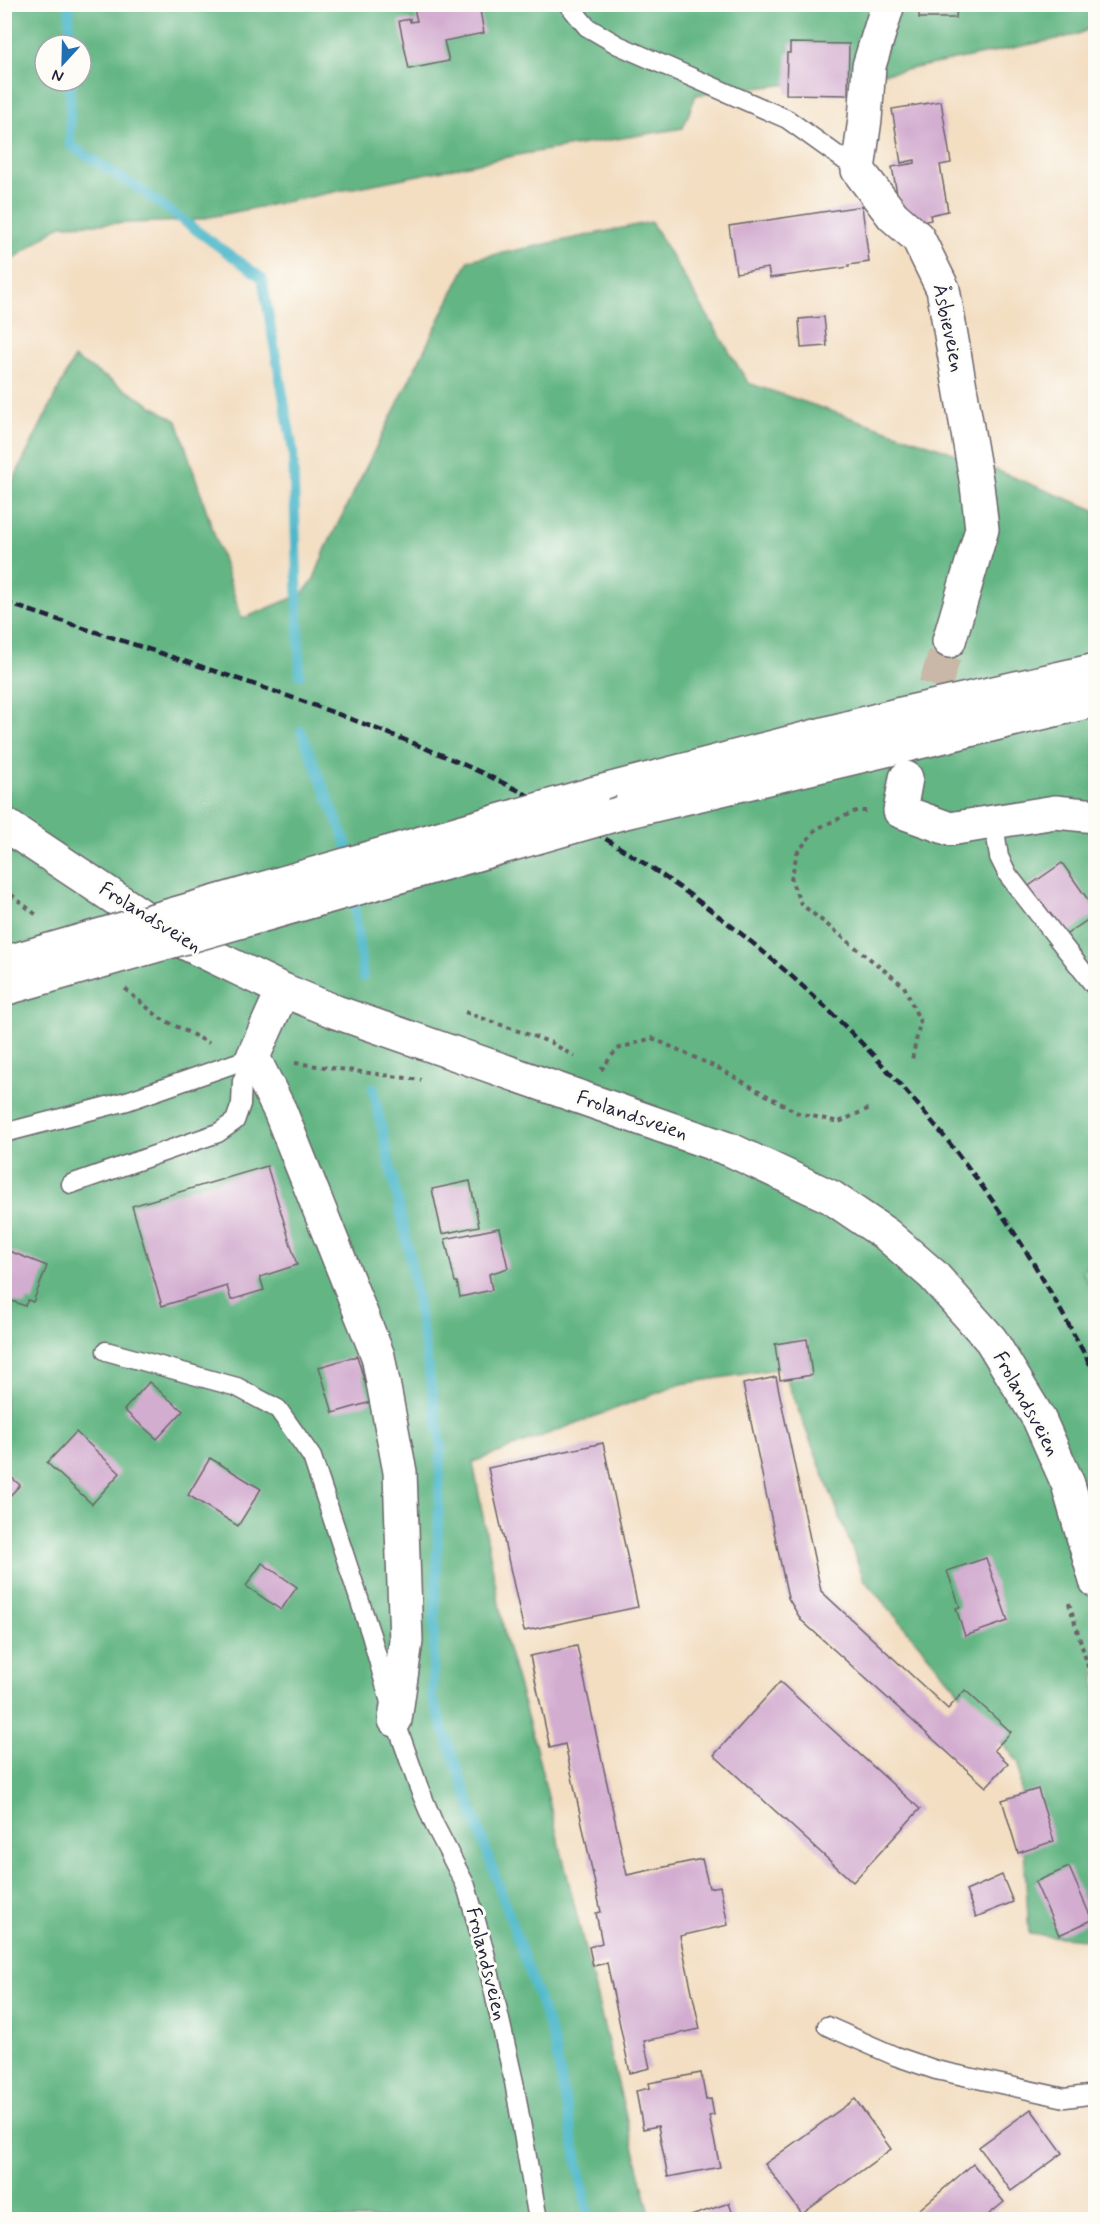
<svg xmlns="http://www.w3.org/2000/svg" width="1100" height="2224" viewBox="0 0 1100 2224" font-family="Mynerve,sans-serif">
	<style>
		.green { fill: #7ad59c; stroke: #4e7c6c; stroke-width: 1.5 }
		.forest { fill: #63b684; stroke: #426c60; stroke-width: 1.5; fill-rule: evenodd }
		.lines { fill: none; stroke-linecap: round; stroke-linejoin: round }
		.stream { stroke: #4db8ca; stroke-width: 10 }
		.building { fill: #d3add0 }
		.minor-tunnel { stroke: #c9b8a7; stroke-width: 33; stroke-dasharray: 33 16; stroke-linecap: butt }
		.service-casing { stroke: #6b646a; stroke-width: 21 }
		.minor-casing { stroke: #6b646a; stroke-width: 36 }
		.primary-casing { stroke: #6b646a; stroke-width: 36 }
		.trunk-casing { stroke: #6b646a; stroke-width: 36 }
		.path { stroke: #6b646a; stroke-width: 4; stroke-dasharray: 4.5 4.5; stroke-linecap: butt }
		.service { stroke: #fff; stroke-width: 18 }
		.minor { stroke: #fff; stroke-width: 33 }
		.primary { stroke: #fff; stroke-width: 33 }
		.trunk { stroke: #fff; stroke-width: 33 }
		.rail { stroke: #22223b; stroke-width: 4.5; stroke-dasharray: 9 4.5; stroke-linecap: butt }
		.trunk-bridge-casing { stroke: #6b646a; stroke-width: 36; stroke-linecap: butt }
		.trunk-bridge { stroke: #fff; stroke-width: 33 }
		.labels { text-anchor: middle; dominant-baseline: central; stroke-width: 6; stroke-linejoin: round; paint-order: stroke }
		.street-label { font-size: 20px; fill: #22223b; stroke: #fdfcf7 }
	</style>
	<rect width="100%" height="100%" fill="#fdfcf7"/>
	<filter id="ink" filterUnits="userSpaceOnUse"><feTurbulence type="fractalNoise" baseFrequency=".0167" numOctaves="2"/><feDisplacementMap in="SourceGraphic" scale="12" xChannelSelector="R" yChannelSelector="G"/><feConvolveMatrix kernelMatrix="1 2 1 2 8 2 1 2 1" color-interpolation-filters="sRGB"/></filter>
	<filter id="wash" filterUnits="userSpaceOnUse"><feTurbulence type="fractalNoise" baseFrequency=".008" numOctaves="4" result="noise"/><feDisplacementMap in="SourceGraphic" scale="24" xChannelSelector="R" yChannelSelector="G"/><feGaussianBlur stdDeviation="1.35" result="paint"/><feColorMatrix in="noise" values="0 0 0 0 0 0 0 0 0 0 0 0 0 0 0 0 0 1.4 0 .05"/><feComposite in="paint" operator="in"/></filter>
	<g filter="url(#wash)">
		<rect width="100%" height="100%" fill="#f3dec2"/>
		<path class="green" d="M1095,1255v41l-13,-24z"/>
		<g class="forest">
			<path d="M5,5h1090v21l-19,9 -176,36 -204,24 -13,33 -160,26 -333,67 -129,4 -56,40zM45,45h36v36h-36z"/>
			<path d="M651,222l97,161 195,66 152,61 1,745 -14,17 14,24 -1,644 -66,-6 -10,-171 -155,-184 -82,-211 -101,16 -208,78 33,180 30,106 115,471h-646l-1,-1720 70,-141 103,63 65,198 60,-25 11,-13 13,-33 143,-288z"/>
		</g>
		<g class="lines">
			<g class="stream">
				<path d="M69,4l1,41"/>
				<path d="M70,81v64l71,45 121,88 31,173 7,224"/>
				<path d="M301,731l46,114 2,16"/>
				<path d="M353,894l10,83"/>
				<path d="M373,1088l35,159 33,197 -9,253 121,342 36,181"/>
			</g>
		</g>
		<g id="blocks">
			<g class="building">
				<path d="M413,4h66l5,29 -40,8 5,20 -40,8 -10,-48 11,-2v3l7,-1z"/>
				<path d="M919,4h38l-1,14h-37z"/>
				<path d="M790,43l59,1 -1,51 -62,-1 1,-41h3z"/>
				<path d="M941,101l10,62 -11,2 8,46 -18,4 1,5 -22,5 -7,-5 -10,-53 23,-4v-3l-14,3 -9,-54z"/>
				<path d="M862,206l7,56 -21,3 1,2 -79,11 -2,-10 -32,5 -7,-47z"/>
				<path d="M824,317l3,29 -26,2 -2,-29z"/>
				<path d="M1062,863l34,48v3l-35,24 -35,-50z"/>
				<path d="M267,1166l30,99 -37,12 4,13 -33,10 -4,-14 -65,20 -30,-100z"/>
				<path d="M470,1181l9,45 -37,8 -10,-45z"/>
				<path d="M499,1228l9,40 -19,6 3,16 -32,7 -3,-15h-2l-10,-43z"/>
				<path d="M4,1249l43,17 -14,36 -5,-2 -3,6 -21,-8z"/>
				<path d="M807,1339l5,36 -32,5 -5,-36z"/>
				<path d="M357,1356l14,46 -38,11 -14,-46z"/>
				<path d="M776,1377l45,214 127,118 17,-19 46,42 -17,18 14,13 -22,24 -185,-167 -13,-22 -45,-214z"/>
				<path d="M149,1382l34,29 -26,28 -33,-29z"/>
				<path d="M76,1432l44,41 -28,31 -45,-41z"/>
				<path d="M603,1443l35,164 -114,24 -36,-163z"/>
				<path d="M210,1458l51,31 -23,37 -50,-31z"/>
				<path d="M4,1471l16,14 -16,17z"/>
				<path d="M986,1558l22,63 -43,15 -9,-28 4,-1 -13,-36z"/>
				<path d="M262,1563l35,24 -16,23 -35,-24z"/>
				<path d="M577,1646l50,229 75,-16 7,29 11,-2 8,39 -48,11 20,93 -56,12 6,27 -20,5 -23,-110 -14,3 -4,-19 13,-4 -6,-30 5,-1 -36,-168 -15,4 -20,-92z"/>
				<path d="M780,1682l140,127 -67,73 -139,-127z"/>
				<path d="M1038,1789l16,52 -36,12 -16,-53z"/>
				<path d="M1069,1867l23,53 -33,15 -24,-53z"/>
				<path d="M1002,1875l11,27 -37,15 -10,-26z"/>
				<path d="M701,2073l5,27 5,-1 3,16 -5,1 11,51 -52,10 -10,-51 -15,3 -7,-38 14,-3 -1,-5z"/>
				<path d="M855,2099l36,50 -89,65 -37,-50z"/>
				<path d="M1031,2109l32,44 -52,38 -32,-44z"/>
				<path d="M973,2164l31,38 -22,18h-75z"/>
				<path d="M729,2203l6,17h-53v-1z"/>
			</g>
		</g>
	</g>
	<g filter="url(#ink)">
		<use href="#blocks" fill-opacity="0" stroke="#6b646a" stroke-width="1.5"/>
		<g class="lines">
			<path class="minor-tunnel" d="M920,733l29,-92"/>
			<defs>
				<g id="service">
					<path d="M568,4l19,23 31,18 169,74 71,51"/>
					<path d="M994,823l5,34 9,18 88,113"/>
					<path d="M4,1133l123,-32 126,-44"/>
					<path d="M71,1184l147,-51 17,-12 6,-17 1,-23 11,-24"/>
					<path d="M106,1351l131,36 41,22 34,48 59,178 24,85 24,68 15,36 32,62 5,17 14,50 29,129 24,138"/>
					<path d="M827,2026l68,30 41,14 129,28 31,-4"/>
				</g>
				<g id="minor">
					<path d="M888,4l-19,62 -4,53 -7,51 35,46 25,22 25,51 34,196 5,44 -33,112"/>
					<path d="M906,778l-6,33 50,18 105,-17 41,4"/>
					<path d="M283,990l-30,67 27,54 98,245 22,116 6,169 -11,79"/>
				</g>
				<path id="primary" d="M4,824l171,114 108,52 53,22 395,138 100,47 56,38 46,40 58,65 48,79 29,65 28,97"/>
				<g id="trunk">
					<path d="M592,794l309,-80 195,-44"/>
					<path d="M621,813l475,-113"/>
				</g>
			</defs>
			<use href="#service" class="service-casing"/>
			<use href="#minor" class="minor-casing"/>
			<use href="#primary" class="primary-casing"/>
			<use href="#trunk" class="trunk-casing"/>
			<g class="path">
				<path d="M866,811h-10l-40,18 -19,24 -6,27 10,24 103,82 16,36 -8,38"/>
				<path d="M4,889l35,28"/>
				<path d="M125,989l35,29 49,25"/>
				<path d="M465,1012l87,31 23,14"/>
				<path d="M295,1063l126,17"/>
				<path d="M601,1070l16,-21 35,-11 68,31 78,44 41,9 33,-15"/>
				<path d="M1069,1603l27,90"/>
			</g>
			<use href="#service" class="service"/>
			<use href="#minor" class="minor"/>
			<use href="#primary" class="primary"/>
			<use href="#trunk" class="trunk"/>
			<path class="rail" d="M4,602c150,50 302,95 447,157 221,95 414,256 550,454 36,52 65,107 95,162"/>
			<defs>
				<g id="trunk-bridge">
					<path d="M4,963l588,-169"/>
					<path d="M4,989l617,-176"/>
				</g>
			</defs>
			<use href="#trunk-bridge" class="trunk-bridge-casing"/>
			<use href="#trunk-bridge" class="trunk-bridge"/>
		</g>
	</g>
	<g class="labels">
		<g class="street-label">
			<text transform="translate(948 328) rotate(78)">Åsbieveien</text>
			<text transform="translate(150 918) rotate(32)">Frolandsveien</text>
			<text transform="translate(632 1116) rotate(19)">Frolandsveien</text>
			<text transform="translate(1026 1404) rotate(61)">Frolandsveien</text>
			<text transform="translate(486 1964) rotate(76)">Frolandsveien</text>
		</g>
	</g>
	<rect width="1100" height="2224" fill="none" stroke="#fdfcf7" stroke-width="24"/>
	<g transform="translate(63 63) rotate(202)"><circle r="28" fill="#fdfcf7" stroke="#a5a5ac" stroke-width="1.5"/>
	<path d="M0-4.5L10 22L0 15L-10 22Z" fill="#1f6fb2"/>
	<text y="-9" font-size="16" font-weight="bold" text-anchor="middle" fill="#22223b">N</text>
	</g>
</svg>
